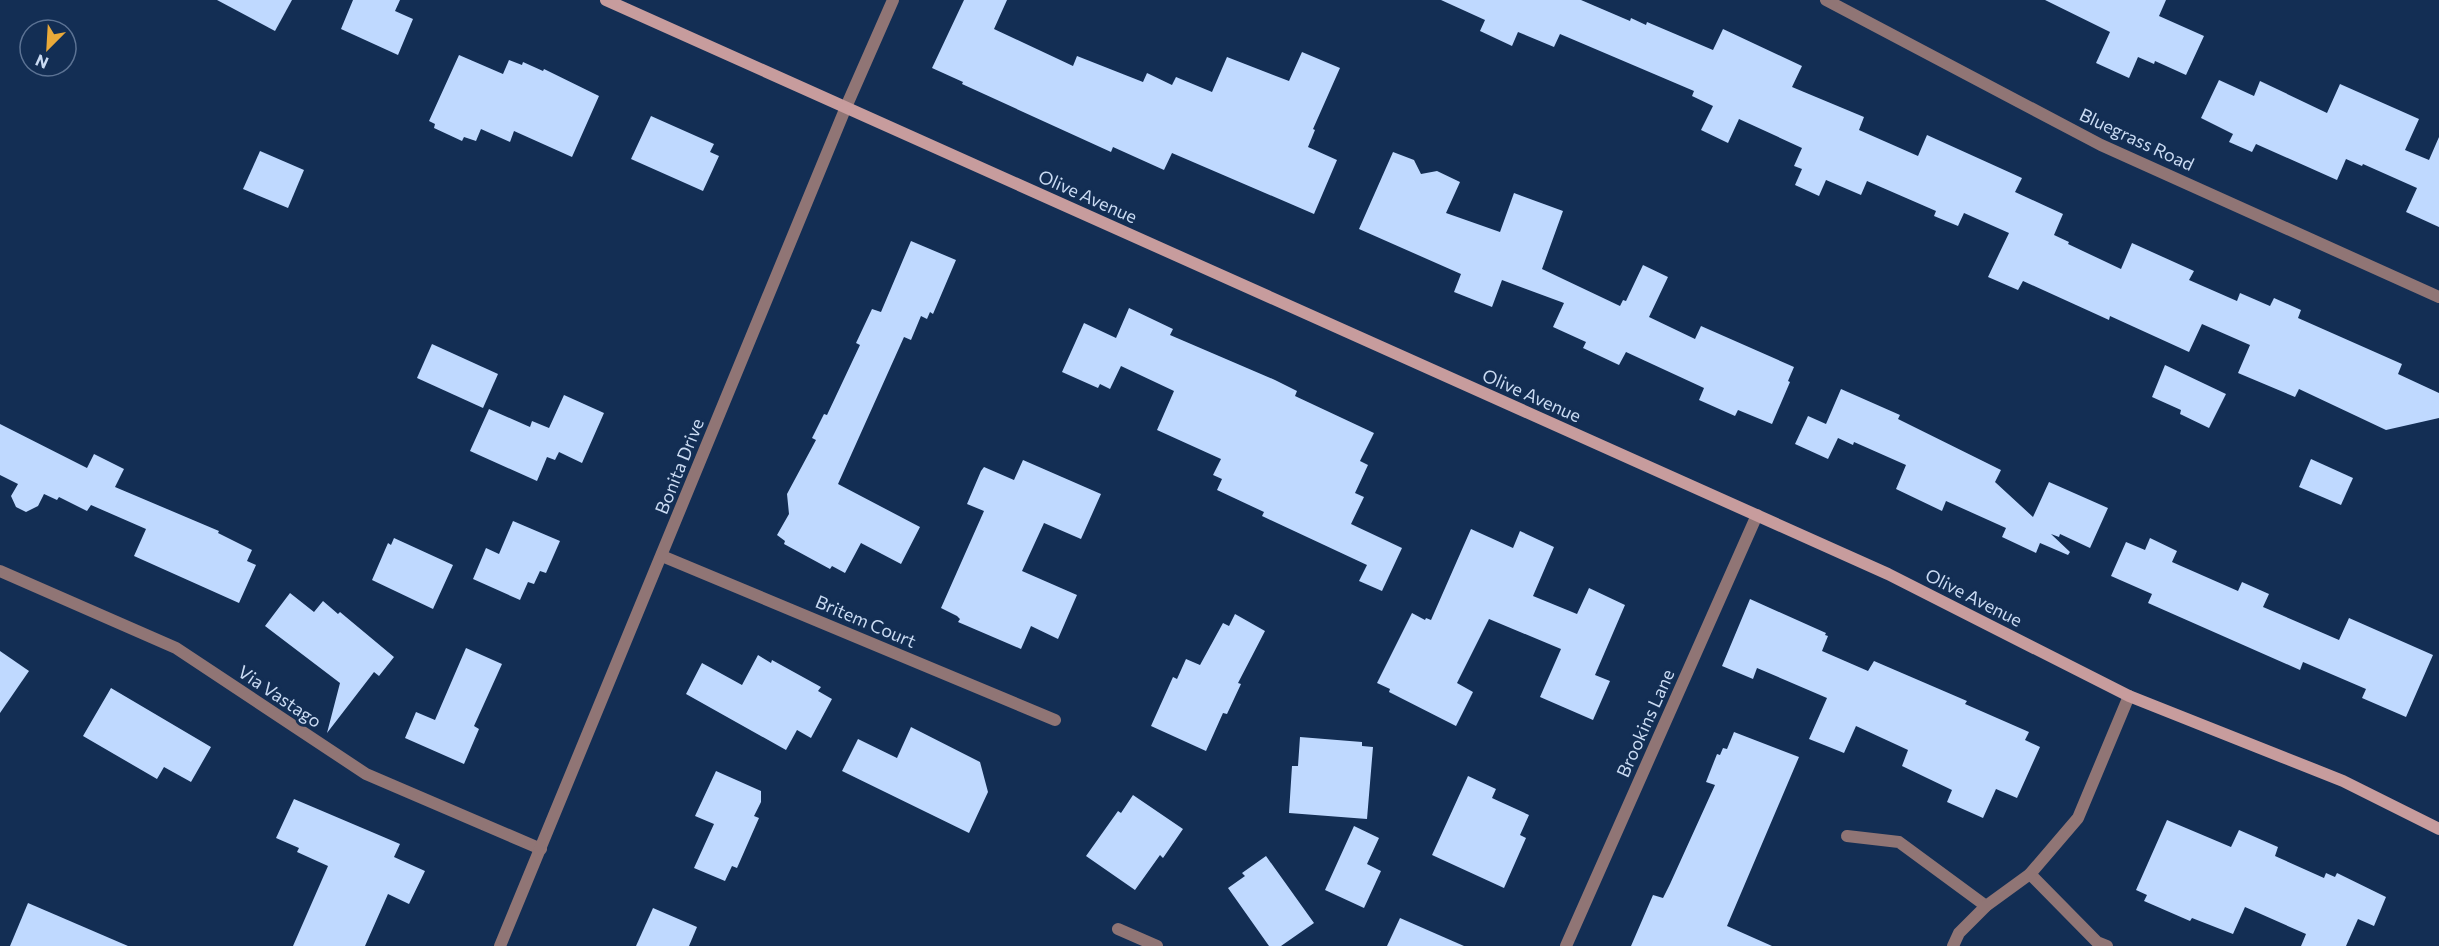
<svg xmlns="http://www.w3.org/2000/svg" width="2439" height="946" viewBox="0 0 2439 946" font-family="Commissioner,sans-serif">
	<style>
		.building { fill: #bfd9ff }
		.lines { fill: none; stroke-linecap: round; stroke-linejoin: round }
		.street { stroke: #907575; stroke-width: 12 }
		.secondary { stroke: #c79c9d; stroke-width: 12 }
		.labels { text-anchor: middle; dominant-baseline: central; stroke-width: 6; stroke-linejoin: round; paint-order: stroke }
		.street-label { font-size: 18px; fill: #cadbf3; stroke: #132e54 }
	</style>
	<rect width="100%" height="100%" fill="#132e54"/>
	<g class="building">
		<path d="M217,0h75l-17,31z"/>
		<path d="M353,0h47l-5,11 18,8 -15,36 -57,-26z"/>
		<path d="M964,0h43l-13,29 79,37 4,-10 66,26 4,-9 25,12 4,-8 36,15 15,-35 62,24 13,-29 38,16 -27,61 2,1 -7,17 29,13 -23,54 -142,-61 -8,17 -51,-23 -2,5 -149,-68 1,-2 -31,-14z"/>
		<path d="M1441,0h140l49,21 1,-3 15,7 1,-3 66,28 10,-21 79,37 -10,21 72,30 -5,13 59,26 9,-21 95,43 -7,14 48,22 -9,21 15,7 -1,2 53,25 11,-26 62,28 -5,9 48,21 3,-8 30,13 4,-8 27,12 -3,8 104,46 -4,10 41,19v25l-53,12 -87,-41 -4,8 -57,-24 12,-28 -48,-21 -13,28 -79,-36 -1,4 -86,-39 -5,9 -30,-13 21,-44 -45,-20 -6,13 -24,-10 2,-5 -69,-30 -6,14 -35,-15 -7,16 -24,-11 7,-16 -8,-3 8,-18 -63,-29 -11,24 -27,-13 12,-24 -21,-10 2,-5 -134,-57 -6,13 -36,-15 -6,14 -32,-15 5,-11z"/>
		<path d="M2045,0h121l-7,16 45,20 -18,39 -31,-14 -1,3 -16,-7 -9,21 -33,-15 14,-31z"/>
		<path d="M459,55l44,19 6,-14 13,5 1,-3 20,9 1,-2 55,27 -27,61 -58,-26 -4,11 -29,-13 -5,12 -12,-4 -2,4 -28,-13 1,-4 -6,-3z"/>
		<path d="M2219,80l35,16 6,-15 67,32 13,-29 79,35 -14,31 24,10 10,-23v90l-33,-15 11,-24 -54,-24 -1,2 -16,-7 -9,21 -81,-36 -4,8 -23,-10 4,-8 -32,-16z"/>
		<path d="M651,116l63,28 -4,8 9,4 -16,35 -72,-32z"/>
		<path d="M260,151l44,19 -16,38 -45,-19z"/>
		<path d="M1393,152l21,8 7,14 16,-3 23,11 -14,31 54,19 14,-39 49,18 -21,58 78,37 3,-6 3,1 17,-36 25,12 -19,40 46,22 6,-13 93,41 -6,14 2,1 -18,42 -34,-14 -3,6 -36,-16 5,-12 -78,-36 -7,13 -36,-17 3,-6 -33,-15 11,-24 -62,-23 -10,27 -38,-15 7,-18 -102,-45z"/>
		<path d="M911,241l45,19 -23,54 -3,-2 -3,7 -6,-3 -10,24 -7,-3 -66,147 82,43 -19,37 -40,-21 -16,30 -13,-7 -2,3 -46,-25 1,-3 -8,-6 12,-21 -2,-20 29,-54 -4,-2 12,-24 3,1 33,-70 -4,-2 16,-34 9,3z"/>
		<path d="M1129,308l44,21 -3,6 105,45 22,11 -2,5 79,37 -14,28 8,4 -13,28 9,4 -13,27 51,24 -20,43 -23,-10 8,-16 -105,-49 2,-4 -47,-22 5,-11 -9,-4 8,-16 -64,-29 17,-39 -53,-25 -11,23 -10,-5 -2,4 -36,-16 22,-49 32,15z"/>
		<path d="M432,344l66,30 -15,34 -66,-30z"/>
		<path d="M2165,365l61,29 -17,34 -29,-14 1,-4 -29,-13z"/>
		<path d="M1841,389l59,26 -2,4 103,51 -6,12 38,35 16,-35 59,26 -18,40 -30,-14 -1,3 -8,-3 19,18 -2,3 -28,-12 -4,10 -34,-16 4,-9 -60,-27 -4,10 -46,-22 10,-24 -52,-23 -1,3 -15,-7 -10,21 -33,-15 13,-28 18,8z"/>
		<path d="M564,395l40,18 -22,50 -23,-11 -4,8 -8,-3 -10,24 -67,-30 19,-42 41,18 2,-6 17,7z"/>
		<path d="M0,424l87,44 7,-14 30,15 -9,18 104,44 -1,2 34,17 -5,11 9,4 -17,38 -105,-47 12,-27 -55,-24 -4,6 -28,-14 -2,3 -13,-6 -6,12 -12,6 -10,-5 -5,-11 7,-12 -18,-9z"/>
		<path d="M2311,459l42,19 -12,27 -42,-18z"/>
		<path d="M1023,460l78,34 -20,45 -37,-16 -22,48 55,24 -19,44 -27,-13 -10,23 -63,-27 2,-3 -3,-3 -16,-8 43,-97 -17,-7 14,-33 3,-4 30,13z"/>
		<path d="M513,521l47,20 -14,32 -6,-2 -6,13 -6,-2 -8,18 -47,-21 13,-31 13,6z"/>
		<path d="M1471,529l42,19 7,-17 34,16 -21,49 44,18 12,-26 36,17 -30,70 15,6 -17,39 -53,-23 21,-48 -72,-30 -32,64 16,9 -17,34 -67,-34 1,-3 -13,-6 35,-70 13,7 1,-2 5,2z"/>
		<path d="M394,538l59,27 -20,44 -61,-29 16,-37 3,2z"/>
		<path d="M2150,538l27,13 -5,11 66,29 4,-9 27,12 -6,13 76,33 10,-22 84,37 -27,62 -44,-19 4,-9 -63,-27 -3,8 -152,-67 4,-9 -41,-18 15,-34 19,8z"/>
		<path d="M290,593l24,19 9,-11 15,13 2,-2 54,45 -15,19 -5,-4 -47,61 13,-50 -75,-57z"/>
		<path d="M1750,599l76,34 -1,2 3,1 -6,15 46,20 6,-10 93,40 -2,3 64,28 -4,8 15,7 -23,51 -21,-9 -13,29 -36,-16 5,-12 -50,-24 6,-16 -52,-24 -12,27 -35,-14 18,-41 -70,-30 -4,11 -31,-13z"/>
		<path d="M1235,614l30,17 -27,52 3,1 -14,30 -4,-1 -17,38 -55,-25 22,-49 4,2 9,-20 14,6 23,-42 6,3z"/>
		<path d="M466,648l36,16 -28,62 5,3 -15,35 -59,-26 11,-26 19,8z"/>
		<path d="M0,651l29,20 -29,42z"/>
		<path d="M758,655l13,8 1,-3 49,27 -3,4 14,8 -21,39 -14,-8 -11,20 -100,-56 16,-31 40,22z"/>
		<path d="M111,688l100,59 -20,35 -27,-15 -7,12 -74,-43z"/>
		<path d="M911,727l69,35 8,30 -19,41 -127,-62 16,-32 39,19z"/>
		<path d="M1734,732l65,25 -72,169 45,20h-141l22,-51 10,3 7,-14 45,-99 -9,-3 11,-28 3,1 3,-7 4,1z"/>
		<path d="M1300,737l62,5v4l11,1 -6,72 -78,-6 3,-47h6z"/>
		<path d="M716,771l45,20v11l-7,14 5,2 -22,50 -5,-2 -7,15 -31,-13 20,-44 -19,-8z"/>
		<path d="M1468,776l28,13 -4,9 37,17 -9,20 6,3 -22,50 -72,-33z"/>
		<path d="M1133,795l50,34 -20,29 -3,-3 -25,35 -49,-34 32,-45 3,2z"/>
		<path d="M294,799l106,45 -6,13 31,14 -16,33 -21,-10 -23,52h-72l35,-80 -31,-14 2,-4 -23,-10z"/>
		<path d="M2167,820l64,27 8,-17 39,17 -3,9 49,22 2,-5 9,4 2,-4 49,24 -12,29 -16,-7 -12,27h-45l5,-12 -61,-27 -12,27 -41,-16 -2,3 -46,-20 3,-6 -11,-5z"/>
		<path d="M1354,826l25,12 -12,26 14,7 -17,37 -39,-18z"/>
		<path d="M1266,856l48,67 -33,23h-12l-41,-58 17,-12 -3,-3z"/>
		<path d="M28,903l100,43h-118z"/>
		<path d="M653,908l44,19 -8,19h-53z"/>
		<path d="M1400,918l64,28h-77z"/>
	</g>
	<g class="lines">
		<g class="street">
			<path d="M1826,0l275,145 338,152"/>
			<path d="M662,556l393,164"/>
			<path d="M0,571l176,77 190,126 175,75"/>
			<path d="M1847,836l52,6 87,64"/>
			<path d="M2030,874l67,68 10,4"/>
			<path d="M1118,929l39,17"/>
			<path d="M500,946l346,-839 47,-107"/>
			<path d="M1566,946l191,-431"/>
			<path d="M1953,946l6,-13 27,-27 44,-32 48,-56 51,-122"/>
		</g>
		<path class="secondary" d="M606,0l1282,574 241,122 214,85 96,48"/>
	</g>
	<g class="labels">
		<g class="street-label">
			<text transform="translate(2137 139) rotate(25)">Bluegrass Road</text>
			<text transform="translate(1088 196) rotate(24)">Olive Avenue</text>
			<text transform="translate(1532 395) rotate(24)">Olive Avenue</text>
			<text transform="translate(679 466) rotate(-68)">Bonita Drive</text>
			<text transform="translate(1974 597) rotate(27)">Olive Avenue</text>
			<text transform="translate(866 621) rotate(23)">Britem Court</text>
			<text transform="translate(280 696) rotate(34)">Via Vastago</text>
			<text transform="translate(1645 723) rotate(-66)">Brookins Lane</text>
		</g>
	</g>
	<g transform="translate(48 48) rotate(204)"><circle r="28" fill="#132e54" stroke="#5c7394" stroke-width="1.5"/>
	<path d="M0-4.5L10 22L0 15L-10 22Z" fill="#ebaa39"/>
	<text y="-9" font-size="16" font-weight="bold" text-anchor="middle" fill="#cadbf3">N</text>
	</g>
</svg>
